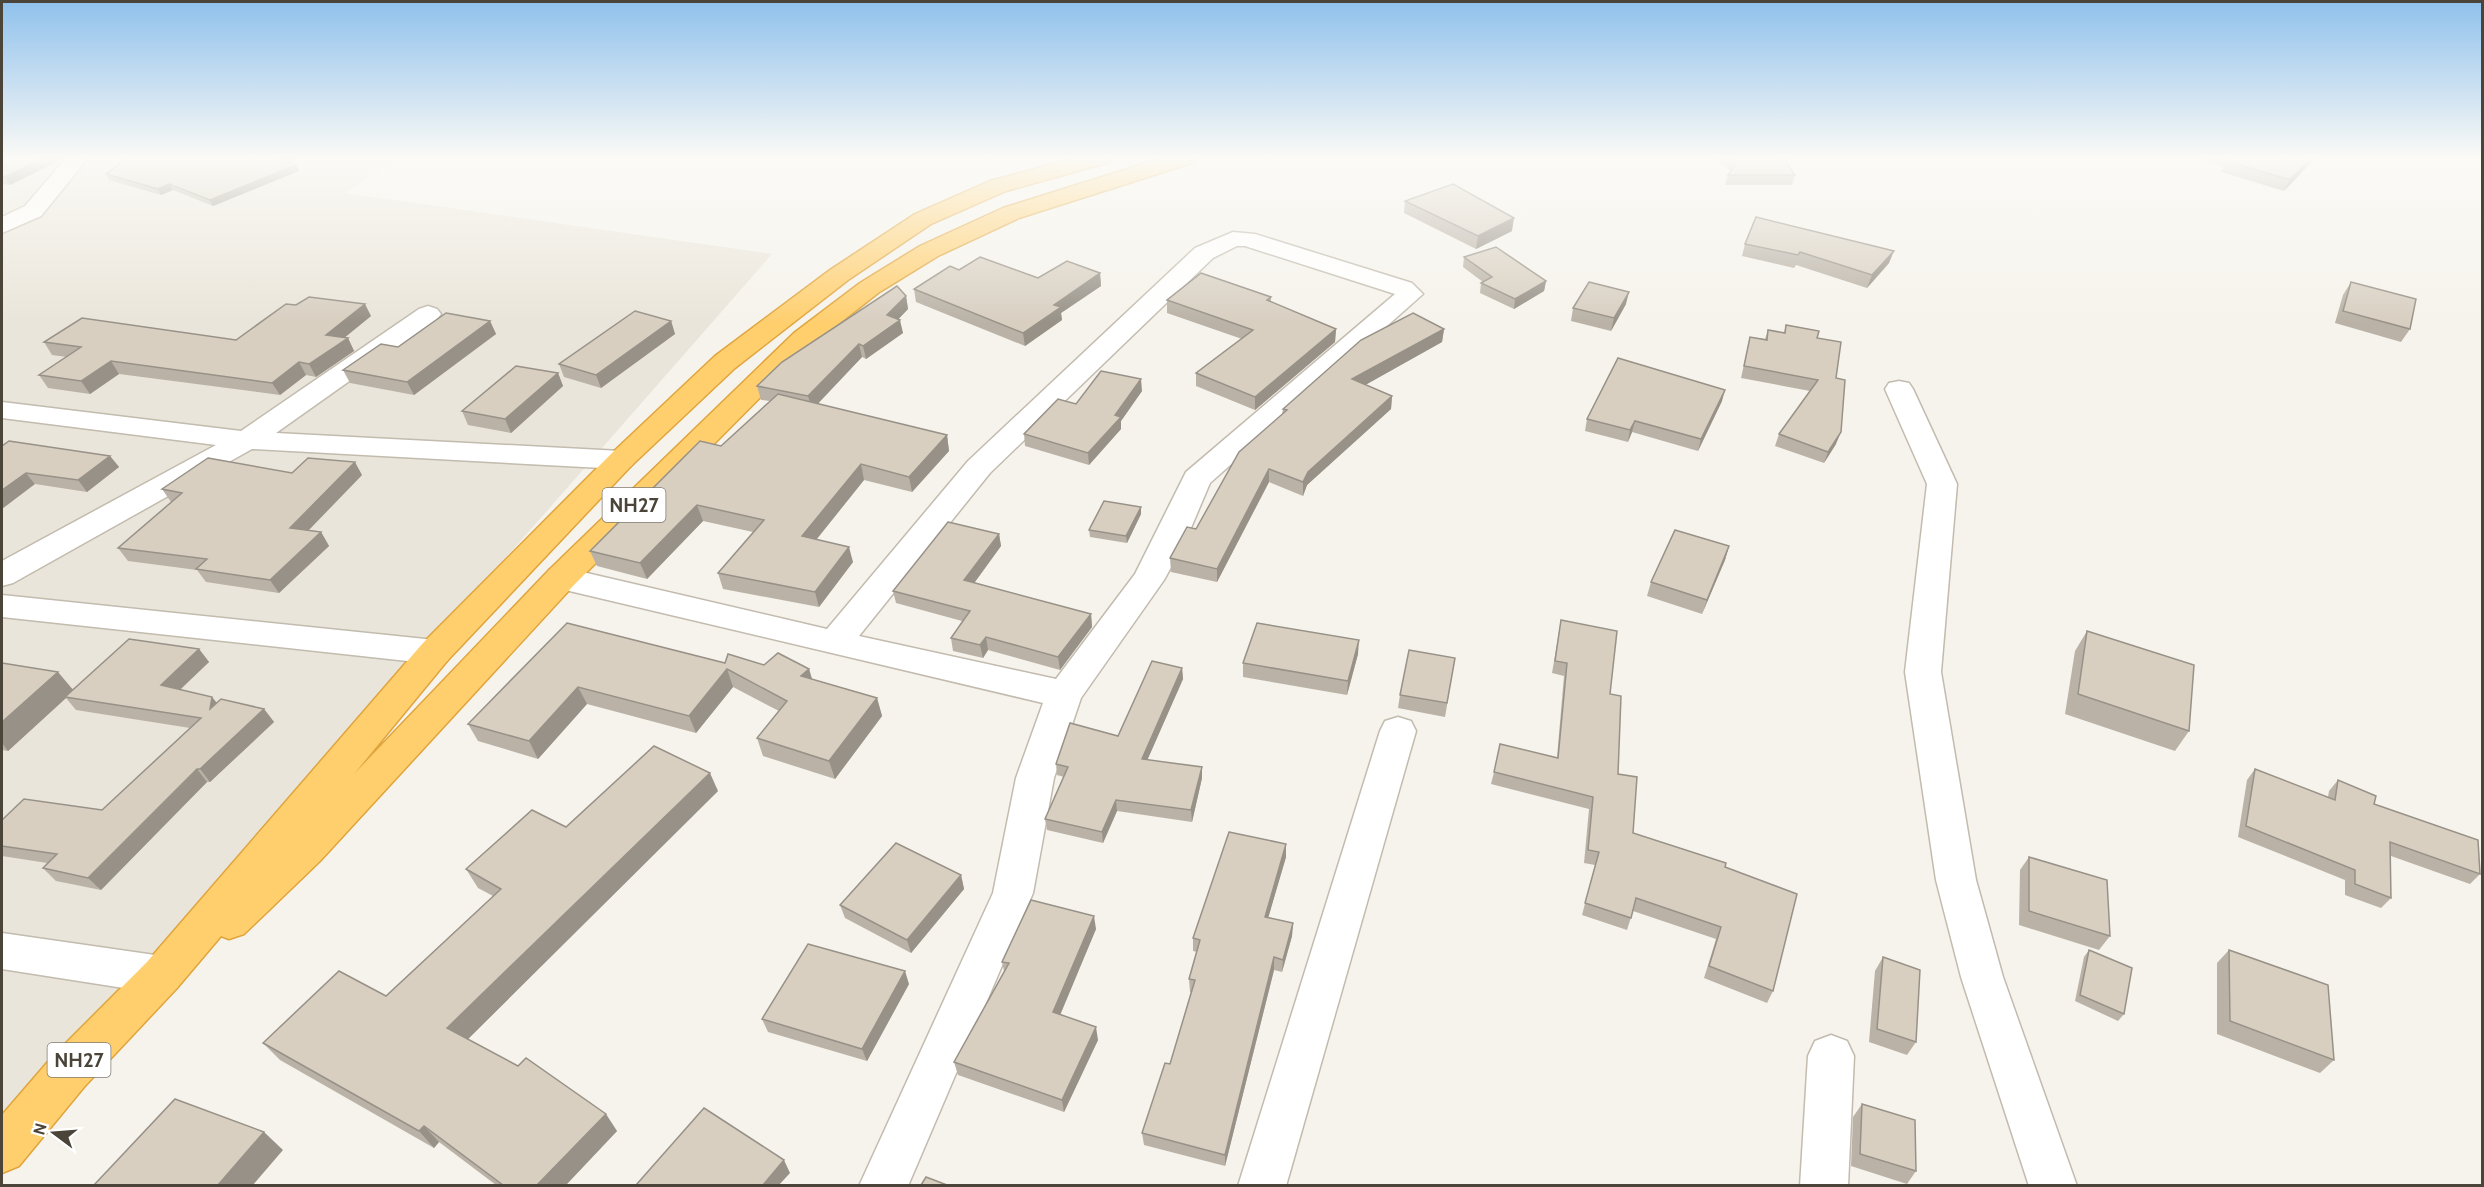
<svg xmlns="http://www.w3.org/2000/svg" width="2484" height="1187" viewBox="0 0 2484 1187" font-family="Cabin,sans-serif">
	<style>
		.residential { fill: #eae5da }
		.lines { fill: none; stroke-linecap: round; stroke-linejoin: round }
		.minor-casing { stroke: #c2bbae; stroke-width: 3 }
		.highway-casing { stroke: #e0a43c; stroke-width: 3 }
		.minor { fill: #fff; fill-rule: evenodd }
		.highway { fill: #ffcf6e; fill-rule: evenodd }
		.wall { fill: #bab2a6 }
		.shaded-wall { fill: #979187 }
		.building { fill: #d8cfc1; stroke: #979187; stroke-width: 1.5 }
		.labels { text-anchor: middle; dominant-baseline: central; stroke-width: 4.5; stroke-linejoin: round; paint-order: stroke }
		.shield { fill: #fff; stroke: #817c74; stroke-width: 1.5 }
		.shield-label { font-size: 20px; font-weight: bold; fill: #4b4439 }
	</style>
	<rect width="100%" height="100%" fill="#f6f3ec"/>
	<path class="residential" d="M2,157h398l-55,36 427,61 -770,879z"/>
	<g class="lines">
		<defs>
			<g id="minor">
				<path d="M67,157h22l-48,59 -39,17v-16l23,-11z"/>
				<path d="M1233,232l22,2 157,49 11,11 -213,189 -25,59 -21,38 -83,118 -27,80 -21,115 -125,293h-49l134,-293 23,-115 27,-75 -482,-114 -12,-3 -4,-8 4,-8 12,-3 266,62 141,-168 227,-213zM1237,246h8l150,48 -209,178 -51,102 -79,105 -197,-43 131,-163 223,-215z"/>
				<path d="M428,306l9,3 4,5 -4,5 -161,114 345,18 10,3 5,6 -5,6 -10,3 -369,-20 -239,134 -11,3v-25l214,-116 -214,-27v-16l239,29 178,-122z"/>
				<path d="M1899,381l10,2 4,6 44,95 -16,188 35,208 27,97 74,209h-48l-68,-209 -25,-97 -31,-208 22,-188 -42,-95 4,-6z"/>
				<path d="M2,595l433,45 12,3 5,9 -5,9 -12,3 -433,-47z"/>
				<path d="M1398,717l13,4 5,10 -130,455h-48l142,-455 5,-10z"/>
				<path d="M2,933l160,23 15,6 6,13 -6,13 -15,6 -160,-25z"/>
				<path d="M1831,1035l16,6 7,15 -6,130h-48l8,-130 7,-15z"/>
			</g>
			<path id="highway" d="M1079,157h34l-3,5 -104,29 -75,33 -83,56 -113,88 -104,98 -184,195 -93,113 195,-204 245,-237 66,-50 60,-37 83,-38 163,-51h32l-3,5 -176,56 -81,38 -60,37 -66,52 -239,241 -253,275 -76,73 -15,5 -8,-3 -44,52 -93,99 -65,79 -17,7v-58l50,-58 95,-95 276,-319 188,-189 104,-98 115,-86 85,-56 75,-33z"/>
		</defs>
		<use href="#minor" class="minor-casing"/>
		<use href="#highway" class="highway-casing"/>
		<use href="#minor" class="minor"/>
		<use href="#highway" class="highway"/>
	</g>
	<g class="wall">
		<path d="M2,157h65l-57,28 -8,-1z"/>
		<path d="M129,157h174l-15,5 8,3 3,6 -86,35 -40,-16 -12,5 -52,-15 -3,-6z"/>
		<path d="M1713,157h70l12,18 -3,10h-67l3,-10 3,-4z"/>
		<path d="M2201,157h115l-32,34 -63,-19 3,-6 -24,-7z"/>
		<path d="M1405,201l107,30 -36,18 -72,-36z"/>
		<path d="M1745,244l144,19 -22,25 -71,-23 -2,3 -52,-12z"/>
		<path d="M1464,257l82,24 -2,10 -30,18 -34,-16 1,-10 2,-1 -20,-15z"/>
		<path d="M959,270l79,8 62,-5 1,13 -40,27 1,7 -37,26 -109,-44 -2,-13z"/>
		<path d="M2351,282l59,47 -9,13 -66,-19 8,-28z"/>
		<path d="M906,296l2,13 -10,10 5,14 -37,26 -4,-2 -45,47 130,31 2,16 -37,41 -48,-12 -47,59 36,23 -34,45 -96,-18 -5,-16 35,-41 -50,-11 -56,58 -50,-13 -7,-15 131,-105 49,-45 -9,-1 -4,-14z"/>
		<path d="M1271,297v5l65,27 -1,13 -80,68 -59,-24v-13l46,-34 -75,-26v-13z"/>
		<path d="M1626,304l-15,27 -40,-10 2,-13z"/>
		<path d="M371,316l-27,22h4l6,13 -38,26 -10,-2 -26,20 -161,-21 -29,20 -42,-6 -9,-13 28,-18 -15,-2 -8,-13 192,-2z"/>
		<path d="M490,321l6,13 -82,61 -64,-12 -7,-13 55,-23z"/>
		<path d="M671,321l4,13 -74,54 -37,-11 -5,-13z"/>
		<path d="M1786,325l31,13 19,40v66l-12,19 -49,-17 4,-12 31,-43 -69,-13 9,-41 15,2 3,-9 16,3z"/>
		<path d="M1444,329l-2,13 -77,43 27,11 -1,13 -84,76 -4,11 -34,-14 -52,100 -46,-10 -1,-14 26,-29 86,-115 1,-5z"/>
		<path d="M558,373l5,13 -52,47 -43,-8 -6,-14z"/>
		<path d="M1142,391l-21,30v8l-32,36 -64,-19 -1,-12 52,-30z"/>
		<path d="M1722,401l-24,50 -66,-19 -4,10 -43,-11 2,-12z"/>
		<path d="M2,446l108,10 9,11 -32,25 -52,-8z"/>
		<path d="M292,473l70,2 -53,55 12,2 8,14 -50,47 -73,-11 -9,-12 -69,-9 -10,-13 53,-46 -9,-13z"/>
		<path d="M1141,514l-14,29 -37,-6 -1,-7z"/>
		<path d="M999,534l2,12 -27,37 117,31 1,13 -32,43 -72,-20 -5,8 -30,-7 -2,-13 11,-17 -66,-18 -3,-12z"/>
		<path d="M1729,546l-4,14 -23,54 -55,-18 4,-14z"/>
		<path d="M1561,620l49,74 8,80 15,59 92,34 48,124 -6,12 -63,-25 12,-39 -83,-28 -6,19 -45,-15 13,-50 -11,-2 5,-54 -98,-25 3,-12 63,-15 7,-81 -12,-3z"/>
		<path d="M567,623l158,40 84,6 3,10 65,19 5,18 -47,63 -72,-23 -6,-18 22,-27 -46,-24 -37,46 -109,-29 -49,55 -60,-18 -10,-17z"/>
		<path d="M2087,631l102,100 -14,20 -110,-37 10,-63z"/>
		<path d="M199,649l10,13 -29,28 32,7 5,6 47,6 10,13 -64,60h-3l-106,108 -45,-9 -13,-13 4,-5 -45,-7v-36l100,-10 88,-82 -114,-18 -10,-12 -58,53 -6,-1v-87l71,26z"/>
		<path d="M1358,654l-11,41 -104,-18v-14z"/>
		<path d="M1455,658l-10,59 -47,-9 2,-13z"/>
		<path d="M1182,668l1,11 -36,81 55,7v11l-10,44 -75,-11 -14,32 -56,-13 -2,-11 19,-42 -7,-2 -1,-11 62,-28z"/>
		<path d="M2255,769l73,28 1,-6 9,-11 142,94 -10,10 -79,-28v42l-10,10 -36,-13v-15l-107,-43 9,-57z"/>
		<path d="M718,791l-250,248 149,92 -51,54h-70l-57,-43 -5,6 -154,-88 -17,-17 123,-47 107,-100 -15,-8 -12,-19 100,-42z"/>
		<path d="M1286,844v13l-18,60 25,6 -1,13 -10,36 -8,-2 -49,196 -81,-21 -2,-12 28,-69 21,-72h-1l-1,-13 8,-27 -4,-1v-13z"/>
		<path d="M2029,857l81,79 -11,14 -80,-25 1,-55z"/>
		<path d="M961,875l3,14 -53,64 -66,-35 -5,-13z"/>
		<path d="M1096,929l-36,85 38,26 -34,72 -106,-37 -4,-13 50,-91 -2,-9z"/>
		<path d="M2089,950l35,64 -6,7 -43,-20 9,-44z"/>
		<path d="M2229,950l105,110 -14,13 -103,-39v-71z"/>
		<path d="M1883,957l33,85 -9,13 -38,-13 6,-71z"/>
		<path d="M909,984l-42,77 -99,-29 -6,-13z"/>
		<path d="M1862,1104l54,67 -9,13 -56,-18 2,-49z"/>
	</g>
	<g class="shaded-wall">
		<path d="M46,157h21l-57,28 -5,-8z"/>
		<path d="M283,157h20l-22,7 -3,-6z"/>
		<path d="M989,157h11l-11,3z"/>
		<path d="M2312,157h4l-32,34 6,-11z"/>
		<path d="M296,165l3,6 -86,35 -3,-6z"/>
		<path d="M169,184l4,6 -12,5 -3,-6z"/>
		<path d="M1514,218l-2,13 -36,18 2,-13z"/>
		<path d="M1894,251l-5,12 -22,25 5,-13z"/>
		<path d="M1100,273l1,13 -40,27 1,7 -37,26 -2,-13 31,-28z"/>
		<path d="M1546,281l-2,10 -30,18 1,-10z"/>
		<path d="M1629,292l-3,12 -15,27 3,-13z"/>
		<path d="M906,296l2,13 -17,18 9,-7 3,13 -37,26 -3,-13 24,-31z"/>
		<path d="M365,304l6,12 -38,31 -7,-12z"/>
		<path d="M490,321l6,13 -82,61 -7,-13z"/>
		<path d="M671,321l4,13 -74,54 -5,-13z"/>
		<path d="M1336,329l-1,13 -80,68v-13z"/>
		<path d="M1444,329l-2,13 -91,51 1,-14z"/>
		<path d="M348,338l6,13 -38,26 -7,-13z"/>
		<path d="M859,344l3,13 -50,53 -4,-14z"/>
		<path d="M111,361l8,13 -29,20 -9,-13z"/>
		<path d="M299,362l7,13 -26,20 -8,-12z"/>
		<path d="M558,373l5,13 -52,47 -6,-14z"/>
		<path d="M1141,379l1,12 -21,30v8l-32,36 -1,-12z"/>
		<path d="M1725,390l-3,11 -24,50 3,-12z"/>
		<path d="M1392,396l-1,13 -84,76 -4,11v-14l5,-10z"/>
		<path d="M1635,421l-3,11 -4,10 2,-12z"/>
		<path d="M1841,432l-5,12 -12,19 4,-11z"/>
		<path d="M947,435l2,16 -37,41 -3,-15z"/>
		<path d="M110,456l9,11 -32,25 -9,-12z"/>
		<path d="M355,462l7,13 -64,66 -8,-13z"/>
		<path d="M861,464l3,16 -57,71 -5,-15z"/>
		<path d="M1269,469v13l-52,100v-13z"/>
		<path d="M26,473l9,11 -33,25v-19z"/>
		<path d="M697,505l6,16 -56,58 -7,-16z"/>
		<path d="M1141,507v7l-14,29 -1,-7z"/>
		<path d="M321,532l8,14 -50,47 -9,-13z"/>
		<path d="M999,534l2,12 -34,47 -3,-13z"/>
		<path d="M1729,546l-4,14 -23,54 5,-14z"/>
		<path d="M849,547l4,15 -34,45 -4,-15z"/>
		<path d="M1091,614l1,13 -32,43 -2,-13z"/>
		<path d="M986,637l2,13 -5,8 -3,-13z"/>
		<path d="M1359,640l-1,14 -11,41 1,-14z"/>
		<path d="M199,649l10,13 -38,36 -10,-13z"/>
		<path d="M1182,668l1,11 -40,91 -1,-11z"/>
		<path d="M727,669l6,18 -37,46 -7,-17z"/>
		<path d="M809,669l5,17 -13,-10z"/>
		<path d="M58,672l16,19 -9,6 1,1 -58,53 -6,-8v-21z"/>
		<path d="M578,687l9,17 -49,55 -9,-18z"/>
		<path d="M212,697l10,13 -12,-1z"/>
		<path d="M877,698l5,18 -47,63 -6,-18z"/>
		<path d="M264,709l10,13 -64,60 -10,-13z"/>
		<path d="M1202,767v11l-10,44 -1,-12z"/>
		<path d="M197,769l10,13 -106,108 -13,-12z"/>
		<path d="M710,773l8,18 -257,255 -14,-18z"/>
		<path d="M1116,800l1,11 -14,32 -1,-11z"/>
		<path d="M1286,844v13l-21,72v-12z"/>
		<path d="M961,875l3,14 -53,64 -4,-13z"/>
		<path d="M1094,916l2,13 -40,96 -3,-13z"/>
		<path d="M1293,923l-1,13 -10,36 1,-12z"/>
		<path d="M1274,957v13l-49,196v-11z"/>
		<path d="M905,971l4,13 -42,77 -5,-12z"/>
		<path d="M1096,1027l2,13 -34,72 -2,-12z"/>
		<path d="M606,1114l11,17 -51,54h-29z"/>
		<path d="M424,1126l15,16 -5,6 -15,-17z"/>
		<path d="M264,1132l19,18 -30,35h-35z"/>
		<path d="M784,1160l6,13 -11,12h-16z"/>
	</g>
	<g class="building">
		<path d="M2,157h44l-41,20h-3z"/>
		<path d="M129,157h154l-5,1 18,7 -86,35 -41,-16 -11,5 -52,-15z"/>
		<path d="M1728,157h55l12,18h-67l9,-12z"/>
		<path d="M2231,157h81l-22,23 -64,-19z"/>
		<path d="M1453,184l61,34 -36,18 -73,-35z"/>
		<path d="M1756,217l138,34 -22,24 -72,-23 -2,3 -53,-11z"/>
		<path d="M1496,247l50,34 -31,18 -34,-16 11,-6 -28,-20z"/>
		<path d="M980,257l58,21 29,-17 33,12 -46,32 7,2 -38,26 -109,-44 36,-23 9,4z"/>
		<path d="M1201,273l70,24 -4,3 69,29 -81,68 -59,-24 57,-43 -86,-30z"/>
		<path d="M1589,282l40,10 -15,26 -41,-10z"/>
		<path d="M2351,282l65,17 -6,30 -67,-18z"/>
		<path d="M897,286l9,10 -19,19 13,5 -37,26 -4,-2 -51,52 -51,-10 25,-24z"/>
		<path d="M309,297l56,7 -39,31 22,3 -39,26 -10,-2 -27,21 -161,-22 -30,20 -42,-6 42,-28 -37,-5 38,-24 154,22 50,-36 10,1z"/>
		<path d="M635,311l36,10 -75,54 -37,-11z"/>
		<path d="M446,313l44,8 -83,61 -64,-12 38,-26 17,3z"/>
		<path d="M1413,313l31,16 -92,50 40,17 -84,76 -5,10 -34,-13 -52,100 -47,-11 17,-31 9,2 43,-77 48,-42 -4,-1 78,-69z"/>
		<path d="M1786,325l33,6 -2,7 24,4 -5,36 9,2 -4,52 -13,20 -49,-18 39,-54 -74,-14 6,-29 17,3 1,-10 17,3z"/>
		<path d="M1618,358l107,32 -24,49 -66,-18 -5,9 -43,-11z"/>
		<path d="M516,366l42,7 -53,46 -43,-8z"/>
		<path d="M1101,371l40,8 -26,36 6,2 -33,36 -64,-19 34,-35 18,5z"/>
		<path d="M778,394l169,41 -38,42 -48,-13 -59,72 47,11 -34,45 -97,-19 46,-53 -67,-15 -57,58 -50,-12 110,-110 21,5z"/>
		<path d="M9,441l101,15 -32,24 -52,-7 -24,17v-44z"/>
		<path d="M208,458l84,15 16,-15 47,4 -65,66 31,4 -51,48 -74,-11 11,-10 -89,-11 64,-55 -20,-4z"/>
		<path d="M1104,501l37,6 -15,29 -37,-6z"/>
		<path d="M948,522l51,12 -35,46 127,34 -33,43 -72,-20 -6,8 -29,-7 19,-27 -77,-20z"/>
		<path d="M1675,530l54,16 -22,54 -56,-18z"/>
		<path d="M1561,620l56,11 -7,63 11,2 -3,78 19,3 -4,56 93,30 -1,4 72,27 -24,97 -64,-25 12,-39 -85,-29 -5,20 -46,-15 14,-51 -11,-2 5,-53 -99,-25 6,-28 58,14 9,-95 -12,-2z"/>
		<path d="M567,623l158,40 3,-9 36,11 14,-12 31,16 -8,7 76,22 -48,63 -72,-23 30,-37 -60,-32 -38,47 -111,-29 -49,54 -61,-17z"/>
		<path d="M1257,623l102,17 -11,41 -105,-18z"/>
		<path d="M2087,631l107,34 -5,66 -111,-37z"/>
		<path d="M129,639l70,10 -38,36 51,12 -2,12 11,-10 43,10 -64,60h-3l-109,109 -45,-10 14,-14 -55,-8v-26l22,-21 78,11 99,-92 -136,-21z"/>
		<path d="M1409,650l46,8 -8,45 -47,-8z"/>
		<path d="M1152,661l30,7 -40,91 60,8 -11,43 -75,-10 -14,32 -57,-13 23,-52 -12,-3 14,-41 48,13z"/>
		<path d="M2,663l56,9 -56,50z"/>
		<path d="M654,746l56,27 -263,255 71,38 8,-8 80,56 -69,71h-34l-79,-59 -5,5 -156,-88 76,-72 47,25 115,-107 -35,-20 66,-59 34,17z"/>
		<path d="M2255,769l80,31 3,-20 38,16 -2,8 104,36 2,34 -90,-32 1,56 -36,-14v-14l-109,-44z"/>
		<path d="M1229,832l57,12 -21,73 28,6 -10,37 -9,-3 -49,198 -83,-22 23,-70 5,1 25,-84 -6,-1 11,-39 -7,-2z"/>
		<path d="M896,843l65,32 -54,65 -67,-35z"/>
		<path d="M2029,857l78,23 3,56 -81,-25z"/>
		<path d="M1031,900l63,16 -41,96 43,15 -34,73 -108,-38 55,-99 -7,-1z"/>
		<path d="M808,944l97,27 -43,78 -100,-30z"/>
		<path d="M2089,950l43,18 -8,46 -44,-19z"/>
		<path d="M2229,950l99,35 6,75 -104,-39z"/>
		<path d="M1883,957l37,13 -4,72 -39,-13z"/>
		<path d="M175,1099l89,33 -46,53h-124z"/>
		<path d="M1862,1104l53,16 1,51 -56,-17z"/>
		<path d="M704,1108l80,52 -21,25h-127z"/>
		<path d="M926,1177l21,8h-26z"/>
	</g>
	<linearGradient id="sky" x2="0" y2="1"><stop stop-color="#8fc1ec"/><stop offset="0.49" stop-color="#fbfaf6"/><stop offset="1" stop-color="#fbfaf6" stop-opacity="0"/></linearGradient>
	<rect width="2484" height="323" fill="url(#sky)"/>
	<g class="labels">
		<g class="shield">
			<rect x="602.5" y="488" width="63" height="34" rx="4.5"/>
			<rect x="47.5" y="1043" width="63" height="34" rx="4.5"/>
		</g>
		<g class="shield-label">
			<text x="634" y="505">NH27</text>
			<text x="79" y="1060">NH27</text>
		</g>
	</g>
	<rect width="2484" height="1187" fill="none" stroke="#4b4439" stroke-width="6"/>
	<g transform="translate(54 1133) rotate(286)" stroke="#ffffff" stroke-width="4.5" paint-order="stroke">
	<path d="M0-4.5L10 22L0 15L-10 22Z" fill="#4b4439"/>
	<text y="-9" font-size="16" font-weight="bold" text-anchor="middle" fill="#4b4439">N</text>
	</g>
</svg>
